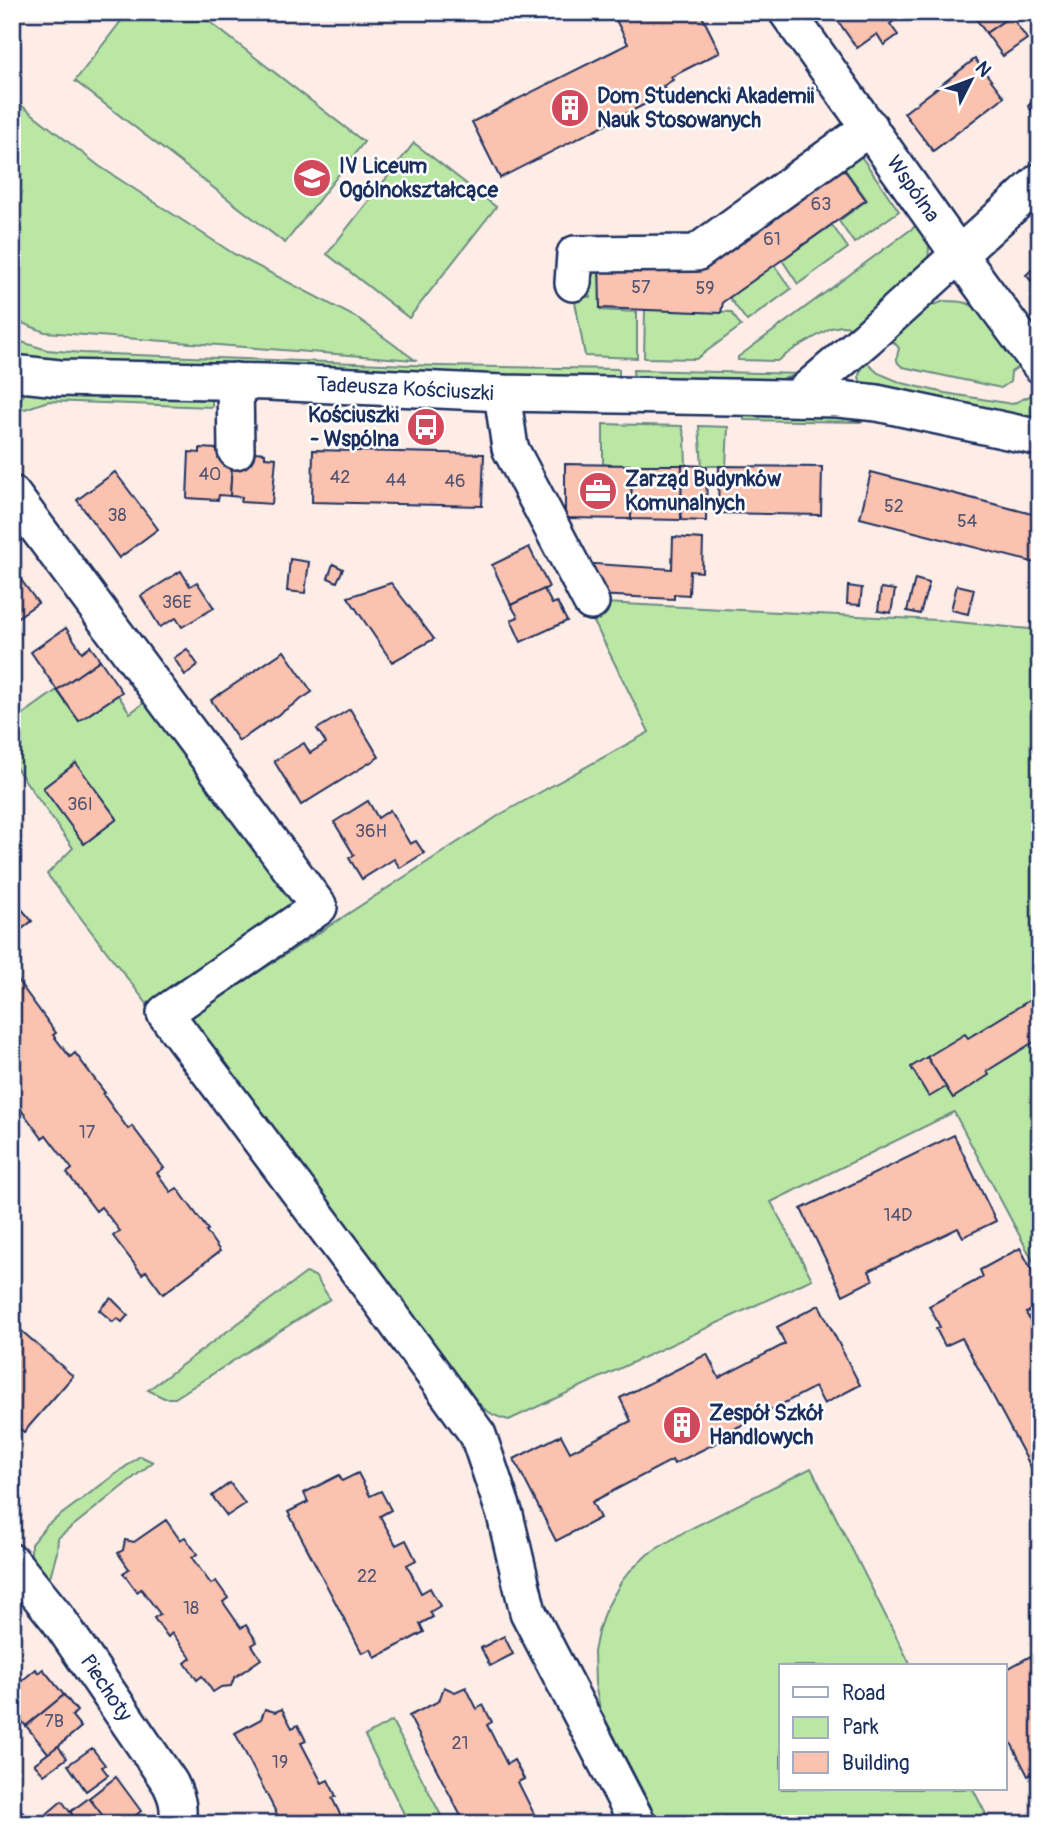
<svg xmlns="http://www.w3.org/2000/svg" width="1052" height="1836" viewBox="0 0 1052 1836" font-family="Pangolin,sans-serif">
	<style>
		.green { fill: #bbe7a5; stroke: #6b8b82; stroke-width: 2; fill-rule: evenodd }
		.building { fill: #fac2af; stroke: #1b2f5e; stroke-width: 2 }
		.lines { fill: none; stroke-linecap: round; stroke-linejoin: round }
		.minor-casing { stroke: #1b2f5e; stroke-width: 40 }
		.minor { stroke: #fff; stroke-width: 35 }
		.labels { text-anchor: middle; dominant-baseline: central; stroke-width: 5; stroke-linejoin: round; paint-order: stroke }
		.number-label { font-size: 18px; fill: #535472 }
		.poi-label { font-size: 21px; font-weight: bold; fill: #1b2f5e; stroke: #fff; text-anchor: start }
		.street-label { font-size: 21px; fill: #1b2f5e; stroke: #fff }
	</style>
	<rect width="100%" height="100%" fill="#feede7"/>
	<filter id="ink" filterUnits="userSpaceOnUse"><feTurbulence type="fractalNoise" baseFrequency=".0143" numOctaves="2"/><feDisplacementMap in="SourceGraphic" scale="14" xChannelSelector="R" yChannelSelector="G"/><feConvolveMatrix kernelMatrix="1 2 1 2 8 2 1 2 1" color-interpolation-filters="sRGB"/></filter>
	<g filter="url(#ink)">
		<g class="green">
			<path d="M128,12h69l167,130 -79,101 -210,-162z"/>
			<path d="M12,98l87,68 135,88 125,65 56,41 -370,-28 -33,-13z"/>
			<path d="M414,143l82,64 -87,111 -82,-64z"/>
			<path d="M856,149l43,62 -45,32 -15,-22 28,-21 -25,-35z"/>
			<path d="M921,222c8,17 10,24 6,42l-74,63 -12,-1 -10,2 -37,21 -17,12 -39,-1v-3z"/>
			<path d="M832,225l16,23 -50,36 -16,-24z"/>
			<path d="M594,259h5l2,51 36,2v46l-52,-2 -11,-60 16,1z"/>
			<path d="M774,265l17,24 -44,32 -18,-24z"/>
			<path d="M944,301c8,0 16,0 22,2 28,9 39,41 52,64l-7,5 -1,10 -9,6 -98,-21c-9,-5 -6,-10 -4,-19l-7,-8 34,-32z"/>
			<path d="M645,309l86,3 10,14 -45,33 -52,-1z"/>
			<path d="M12,339l35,11 35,3 356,13 181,3v12l-543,-18 -64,-6z"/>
			<path d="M867,363l11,10 24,10 43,10 67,11 22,-10c6,11 5,19 -7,25l-164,-33c-7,-10 -4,-15 4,-23z"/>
			<path d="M633,370l169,4 -33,8h-135z"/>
			<path d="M27,391l182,5 3,4v7l-164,-6 -23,8 -9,-2 3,-7z"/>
			<path d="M790,411l68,7 2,4 -116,-2v-8z"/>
			<path d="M603,424l79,2 3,12 1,28 -83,-1z"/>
			<path d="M699,426l29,1 -2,39h-24z"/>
			<path d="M584,602l353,18 103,10v644l-86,-162 -183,90 41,77 -303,141c-10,-2 -19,-6 -27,-13 -7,-6 -10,-13 -19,-16l-278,-371 316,-206 148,-82z"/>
			<path d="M57,690l22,31 39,-26 12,18 23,-17 151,208 -153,105 -104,-135 26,-26 -61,-86v-40zM76,764l41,54 -33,25z"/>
			<path d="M306,1273l9,3 15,23 -155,99h-11l-16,-8z"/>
			<path d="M140,1456l13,6 -95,76 -1,14 -9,32 -17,-24v-16l15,-18z"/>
			<path d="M811,1468l100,198h-130v123h192l18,35h-331l-60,-115 -5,-25 -1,-32 4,-20 6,-19 17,-31 8,-10 19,-18 36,-22z"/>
			<path d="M392,1721l52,100 -1,3h-34l-44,-88z"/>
		</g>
		<g class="building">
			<path d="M612,12h88l20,40 -49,25 2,3 -10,6 4,7 -167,85 -28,-56 156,-78z"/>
			<path d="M835,12h54l6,8 -5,4 8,11 -14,10 -7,-11 -20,14 -24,-34z"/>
			<path d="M1008,12l3,4 -25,17 -14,-20z"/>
			<path d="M1011,16l16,23 -24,17 -17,-23z"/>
			<path d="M975,59l29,38 -71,54 -29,-38z"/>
			<path d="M1037,94l3,3v24l-12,-15 5,-5 3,1 -3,-5z"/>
			<path d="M836,158l30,42 -143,102 -2,11 -121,-5 -1,-49 100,-1z"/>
			<path d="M1040,262v29l-14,-16z"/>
			<path d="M414,421l27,1v11l-27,-2z"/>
			<path d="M200,448l33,2 -3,46 -11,-1 -1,5 -31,-2 2,-46 11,1z"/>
			<path d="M233,450l32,3v4l11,1 -4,46 -31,-2 1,-5 -12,-1z"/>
			<path d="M313,450l171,4 -2,52 -170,-4z"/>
			<path d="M565,464l67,1 -1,54 -66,-1z"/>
			<path d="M632,465h50l-1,55 -50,-1z"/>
			<path d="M682,465l25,1 -1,55 -25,-1z"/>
			<path d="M719,466l103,1 -1,48 -103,-2z"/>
			<path d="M115,472l43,57 -39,29 -42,-58z"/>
			<path d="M871,472l169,44v48l-180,-46z"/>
			<path d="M673,537l30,2 -1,33 -12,-1 -1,24 -15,-1v5l-78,-4 -16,-32 92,6z"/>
			<path d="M529,547l20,40 -38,18 -19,-40z"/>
			<path d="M290,559l19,3 -4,31 -18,-2z"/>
			<path d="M333,564l10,5 -6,13 -9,-4z"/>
			<path d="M181,571l9,15 7,-4 17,26 -32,19 -6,-9 -16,9 -19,-31z"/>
			<path d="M16,573l22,30 -26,18v-45z"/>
			<path d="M915,579l14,4 -9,31 -13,-3z"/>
			<path d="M391,583l43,56 -42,23 -44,-65z"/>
			<path d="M957,585l17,4 -6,25 -17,-4z"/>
			<path d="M848,586l14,2 -2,17 -13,-1z"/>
			<path d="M881,588l14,2 -4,23 -13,-2z"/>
			<path d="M544,589l8,15 5,-2 10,19 -46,21 -10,-22 7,-3 -7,-12z"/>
			<path d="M66,628l16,24 8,-6 10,14 -43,30 -26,-38z"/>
			<path d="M187,649l11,16 -13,10 -11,-17z"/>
			<path d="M284,651l28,41 -73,49 -28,-41z"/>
			<path d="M100,660l22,32 -43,29 -22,-31z"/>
			<path d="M350,709l29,48 -78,48 -27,-44 30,-18 6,10 16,-10 -9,-14z"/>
			<path d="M76,763l41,56 -33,25 -41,-56z"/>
			<path d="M368,801l10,17 12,-8 20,34 6,-3 8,12 -24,15 -6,-9 -32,20 -13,-21 5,-3 -20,-33z"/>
			<path d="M20,907l12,14 -15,12 -5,-4v-16z"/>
			<path d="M13,974l43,59 -3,2 17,22 5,-4 30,40 -2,1 25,35 4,-3 32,42 -7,5 14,19 6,-4 31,42 -2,1 14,20 -57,43 -17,-23 -4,3 -29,-38 7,-5 -19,-24 -5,4 -29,-38 5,-4 -26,-34 -4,3 -29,-39 6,-4 -7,-9z"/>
			<path d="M1033,998l7,11v29l-53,33 2,4 -36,23 -26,-41 38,-23 3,4z"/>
			<path d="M927,1057l19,30 -17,10 -18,-30z"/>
			<path d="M954,1135l42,86 -33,16 -5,-9 -89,43 4,9 -30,15 -42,-86z"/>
			<path d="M1020,1248l20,37v21l-14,7 14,26v145l-78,-146 -17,8 -9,-17 4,-2 -11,-21 54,-29 -3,-7z"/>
			<path d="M111,1298l17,17 -6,7 -5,-4 -4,4 -14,-12z"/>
			<path d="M819,1305l41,80 -36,19 -9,-17 -83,43 2,4 -60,30 -2,-4 -80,42 8,16 -44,23 -42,-82 47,-24 9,17 61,-31 -11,-23 87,-44 12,24 66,-34 -8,-17z"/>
			<path d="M16,1326l57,50 -49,56 -12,-10v-92z"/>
			<path d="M358,1473l12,23 11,-5 10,19 -11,6 16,29 10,-5 10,20 -9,5 14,28 9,-5 10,18 -10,6 3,5 -13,7 4,8 -49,26 -4,-9 -9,4 -74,-141 20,-10 -4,-9 35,-18 3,6z"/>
			<path d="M230,1483l15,21 -18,12 -15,-20z"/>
			<path d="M166,1520l14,20 5,-3 12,17 -5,4 19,26 5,-3 12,17 -5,4 18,26 5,-3 11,17 -5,3 9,14 -27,19 -3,8 -10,1 -8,5 -11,-16 -5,4 -12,-17 6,-5 -19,-25 -4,4 -14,-19 6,-4 -19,-25 -4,3 -14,-19 6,-4 -11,-16 5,-3 2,-10 9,2z"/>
			<path d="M504,1636l9,18 -23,12 -9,-18z"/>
			<path d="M1040,1651v119l-12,6 -23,-45v-61z"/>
			<path d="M36,1669l2,4 5,-4 21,26 -38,31 -14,-16v-21z"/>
			<path d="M444,1687l11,5 11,-5 11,22 6,-4 9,17 -5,3 20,39 7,-4 10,19 -6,3 19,38 6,-3 4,7h-82l-56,-108 30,-15z"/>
			<path d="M64,1695l13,16 -5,5 9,11 -32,27 -23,-28z"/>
			<path d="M265,1709l10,3 7,-3 10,19 6,-3 8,16 -5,2 21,40 6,-3 8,16 -4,2 13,26h-63l-47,-91 26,-14z"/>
			<path d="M58,1746l9,12 -23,17 -10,-11z"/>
			<path d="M92,1748l13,17 -3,2 6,8 -22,16 -18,-26z"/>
			<path d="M116,1777l25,34 -13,11 1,2h-20l-20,-26z"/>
			<path d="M89,1798l20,26h-29l-10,-12z"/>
			<path d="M62,1801l8,11 10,12h-31l-6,-7z"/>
			<path d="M16,1803l15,21h-19v-18z"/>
		</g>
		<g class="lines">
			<defs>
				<g id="minor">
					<path d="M787,12l172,243 81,110"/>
					<path d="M573,283l2,-29 121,-1 174,-126"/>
					<path d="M12,373l47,5 210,4 233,11 336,6 39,4 163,35"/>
					<path d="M235,381l1,70"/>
					<path d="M502,393l8,55 81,154"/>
					<path d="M797,398l70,-60 173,-157"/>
					<path d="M12,494l307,413 -154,106 206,275 107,147 27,80 23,97 110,212"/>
					<path d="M12,1562l46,57 112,164c7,14 10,25 7,41"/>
				</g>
			</defs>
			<use href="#minor" class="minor-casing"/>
			<use href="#minor" class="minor"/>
		</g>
	</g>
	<defs>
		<symbol id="building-disc" viewBox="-11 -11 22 22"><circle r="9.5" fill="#d1495b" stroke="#fff"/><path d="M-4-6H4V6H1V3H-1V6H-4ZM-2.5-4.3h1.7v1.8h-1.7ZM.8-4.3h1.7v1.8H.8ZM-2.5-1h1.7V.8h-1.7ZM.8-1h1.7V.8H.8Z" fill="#fff"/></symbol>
		<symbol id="school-disc" viewBox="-11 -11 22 22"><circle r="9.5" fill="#d1495b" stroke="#fff"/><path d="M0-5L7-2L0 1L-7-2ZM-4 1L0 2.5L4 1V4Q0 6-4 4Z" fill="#fff"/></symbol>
		<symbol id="bus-disc" viewBox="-11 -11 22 22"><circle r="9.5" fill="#d1495b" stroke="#fff"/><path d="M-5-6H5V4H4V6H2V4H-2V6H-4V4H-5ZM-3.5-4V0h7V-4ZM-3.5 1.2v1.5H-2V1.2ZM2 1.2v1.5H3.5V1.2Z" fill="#fff"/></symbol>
		<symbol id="office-disc" viewBox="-11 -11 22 22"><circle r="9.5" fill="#d1495b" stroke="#fff"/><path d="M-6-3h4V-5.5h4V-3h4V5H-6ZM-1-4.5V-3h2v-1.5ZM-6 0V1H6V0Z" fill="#fff"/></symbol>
	</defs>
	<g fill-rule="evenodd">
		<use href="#building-disc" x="548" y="86" width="44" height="44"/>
		<use href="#school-disc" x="290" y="156" width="44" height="44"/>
		<use href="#bus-disc" x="404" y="405" width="44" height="44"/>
		<use href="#office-disc" x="576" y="469" width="44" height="44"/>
		<use href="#building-disc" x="660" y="1403" width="44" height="44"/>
	</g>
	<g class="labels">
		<g class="number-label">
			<text x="821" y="204">63</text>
			<text x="772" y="239">61</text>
			<text x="641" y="287">57</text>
			<text x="705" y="288">59</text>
			<text x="210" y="474">40</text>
			<text x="340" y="477">42</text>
			<text x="396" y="480">44</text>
			<text x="455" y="481">46</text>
			<text x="894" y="506">52</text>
			<text x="117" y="515">38</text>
			<text x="967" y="521">54</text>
			<text x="177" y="602">36E</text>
			<text x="80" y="804">36I</text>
			<text x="371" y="831">36H</text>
			<text x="87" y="1132">17</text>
			<text x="898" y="1215">14D</text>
			<text x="367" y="1576">22</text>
			<text x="191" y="1608">18</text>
			<text x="54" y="1721">7B</text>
			<text x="460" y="1743">21</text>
			<text x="280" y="1762">19</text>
		</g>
		<g class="poi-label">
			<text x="597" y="96">Dom Studencki Akademii<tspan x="597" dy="24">Nauk Stosowanych</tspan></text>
			<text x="339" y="166">IV Liceum<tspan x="339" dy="24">Ogólnokształcące</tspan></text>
			<text x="399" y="415" text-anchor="end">Kościuszki<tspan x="399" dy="24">- Wspólna</tspan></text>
			<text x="625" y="479">Zarząd Budynków<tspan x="625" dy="24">Komunalnych</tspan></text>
			<text x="709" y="1413">Zespół Szkół<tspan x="709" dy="24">Handlowych</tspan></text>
		</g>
		<g class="street-label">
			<text transform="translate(913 189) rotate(55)">Wspólna</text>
			<text transform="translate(405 389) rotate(3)">Tadeusza Kościuszki</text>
			<text transform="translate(106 1688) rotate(56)">Piechoty</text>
		</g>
	</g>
	<rect width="1052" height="1836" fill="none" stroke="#fff" stroke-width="42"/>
	<rect x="21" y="21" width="1010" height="1794" fill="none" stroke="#1b2f5e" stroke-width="2.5" filter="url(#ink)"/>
	<rect x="779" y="1664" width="228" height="126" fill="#ffffff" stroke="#a4acbf" stroke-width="2"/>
	<rect x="793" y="1687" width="35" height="10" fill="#ffffff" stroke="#a4acbf" stroke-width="2"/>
	<text x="842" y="1700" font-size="21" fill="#1b2f5e">Road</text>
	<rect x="793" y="1717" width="35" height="21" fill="#bbe7a5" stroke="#a4acbf" stroke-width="2"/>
	<text x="842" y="1734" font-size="21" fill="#1b2f5e">Park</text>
	<rect x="793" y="1752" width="35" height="21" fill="#fac2af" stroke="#a4acbf" stroke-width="2"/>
	<text x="842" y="1770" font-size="21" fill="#1b2f5e">Building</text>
	<g transform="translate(971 80) rotate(48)" stroke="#ffffff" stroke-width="5" paint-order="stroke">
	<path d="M0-5L12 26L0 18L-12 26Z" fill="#1b2f5e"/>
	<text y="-10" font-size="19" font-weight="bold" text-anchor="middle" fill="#1b2f5e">N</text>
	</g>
</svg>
